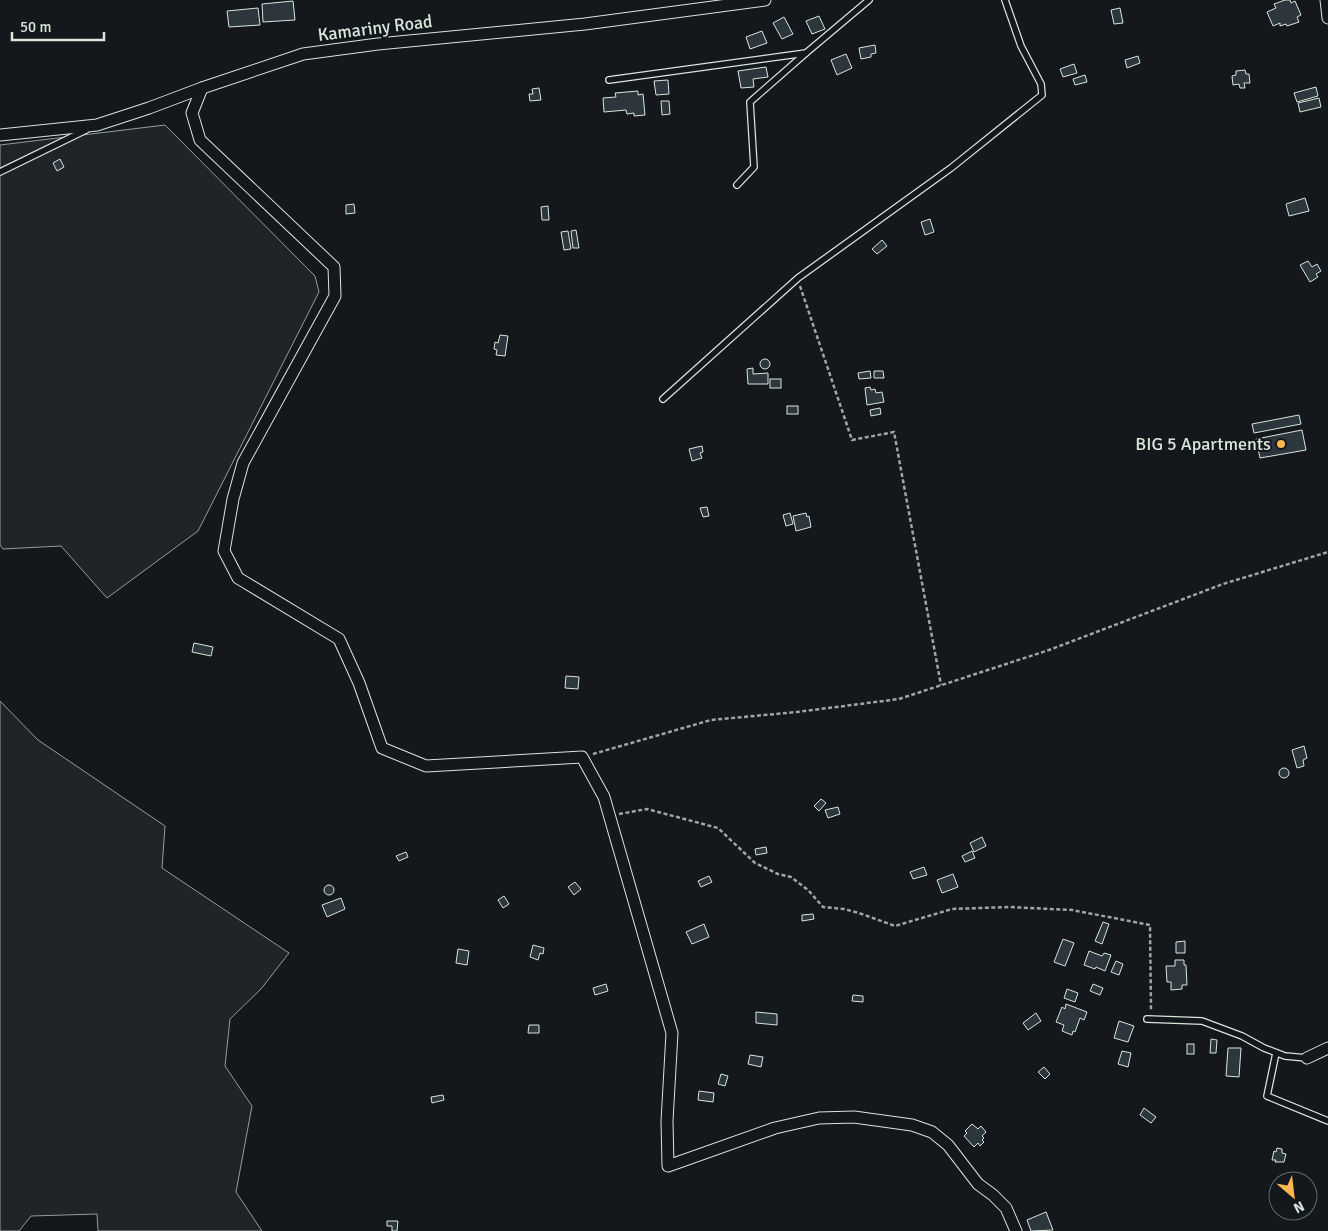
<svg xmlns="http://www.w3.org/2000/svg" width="1328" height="1231" viewBox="0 0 1328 1231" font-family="Signika,sans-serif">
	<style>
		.green { fill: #202428; stroke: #939e99 }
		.building { fill: #2c363c; stroke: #d8e6dc }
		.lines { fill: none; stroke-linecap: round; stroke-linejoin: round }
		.service-casing { stroke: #d8e6dc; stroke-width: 8 }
		.minor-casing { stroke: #d8e6dc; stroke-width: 13 }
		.path { stroke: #9da8a2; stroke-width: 2.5; stroke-dasharray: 4 2.5; stroke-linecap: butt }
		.service { stroke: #14181c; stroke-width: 5.5 }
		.minor { stroke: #14181c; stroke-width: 11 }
		.poi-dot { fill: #ffb74d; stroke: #14181c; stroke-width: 2 }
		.labels { text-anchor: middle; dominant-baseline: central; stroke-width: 4; stroke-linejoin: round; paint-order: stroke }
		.street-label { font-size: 18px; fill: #d8e6dc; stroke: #14181c }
		.poi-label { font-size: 18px; fill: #d8e6dc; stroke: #14181c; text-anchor: end }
	</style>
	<rect width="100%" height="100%" fill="#14181c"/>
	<g class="green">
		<path d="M165,125l150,151 4,16 -121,239 -91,67 -46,-52 -58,3 -3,-4v-400z"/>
		<path d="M0,701l38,39 127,86 -3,42 127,85 -28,36 -31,30 -5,47 27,40 -16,86 26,39h-164l-1,-17 -66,2 -12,15h-19z"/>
	</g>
	<g class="building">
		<path d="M1285,0h5l1,3 4,-2 6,14 -4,2 2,5 -12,4 -1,-2 -6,2v-3l-7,3 -6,-14 9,-4 -2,-4z"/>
		<path d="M293,1l2,19 -32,2 -1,-18z"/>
		<path d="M258,8l2,17 -31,2 -2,-16z"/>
		<path d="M1120,8l3,15 -9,1 -3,-14z"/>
		<path d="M819,16l6,13 -13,5 -6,-13z"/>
		<path d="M784,17l9,17 -11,5 -9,-16z"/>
		<path d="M762,31l5,12 -17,6 -4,-12z"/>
		<path d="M875,45l1,8 -5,1v3l-10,2 -2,-11z"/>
		<path d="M846,54l6,14 -15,7 -6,-15z"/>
		<path d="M1138,56l2,7 -13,5 -2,-8z"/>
		<path d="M1074,64l3,9 -14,4 -3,-8z"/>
		<path d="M766,67l2,10 -15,2 1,8 -13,1 -3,-17z"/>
		<path d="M1245,70l1,4h3l1,9h-6l1,5h-5l-1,-4 -6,1 -1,-9 4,-1v-4z"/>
		<path d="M1085,75l2,7 -12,3 -2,-6z"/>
		<path d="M668,80l1,14 -13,1 -2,-14z"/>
		<path d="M1316,87l2,9 -21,6 -3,-9z"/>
		<path d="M539,88l2,12 -11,1 -1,-7h4l-1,-5z"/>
		<path d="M638,91v4l5,-1 2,21 -11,1v-3l-7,1 -1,-4 -22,2 -1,-14 13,-1 -1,-4z"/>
		<path d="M1319,98l2,9 -21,5 -2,-9z"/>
		<path d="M661,101h8l1,13 -8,1z"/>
		<path d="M60,159l4,8 -7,4 -4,-8z"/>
		<path d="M1305,198l4,13 -20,5 -3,-12z"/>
		<path d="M354,204l1,9 -9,1v-9z"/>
		<path d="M548,206l1,14h-7l-1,-13z"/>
		<path d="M930,219l4,13 -9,3 -4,-13z"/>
		<path d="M576,230l3,18h-6l-2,-17z"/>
		<path d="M568,231l3,18 -7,1 -3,-18z"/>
		<path d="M882,240l5,6 -10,8 -5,-5z"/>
		<path d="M1308,261l4,6 5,-3 4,7 -5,3 2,3 -8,5 -10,-17z"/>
		<path d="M500,335l8,1 -3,20 -9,-1 1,-5 -3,-1 1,-7 3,1z"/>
		<circle cx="765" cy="364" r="5"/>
		<path d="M753,368v6l15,-1v11h-20l-1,-15z"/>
		<path d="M870,371l1,7 -12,1 -1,-6z"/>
		<path d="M874,371h9l1,7h-10z"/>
		<rect x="770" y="379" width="11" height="9"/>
		<path d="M870,387l1,3 4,-1 1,4 6,-1 2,10 -17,3 -2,-17z"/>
		<rect x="787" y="406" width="11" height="8"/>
		<path d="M880,408l1,6 -10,2 -1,-6z"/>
		<path d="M1299,415l2,9 -47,9 -2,-9z"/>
		<path d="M1302,430l4,20 -46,8 -4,-19z"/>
		<path d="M702,446l1,6 -3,1 2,5 -10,3 -3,-12z"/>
		<path d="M707,507l2,9 -6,1 -3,-9z"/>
		<path d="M790,513l3,11 -7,2 -3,-11z"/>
		<path d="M806,513l1,4 2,-1 2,11 -15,4 -3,-15z"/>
		<path d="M194,643l19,4 -2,9 -19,-4z"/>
		<path d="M566,676l13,1 -1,12 -13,-1z"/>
		<path d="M1304,746l3,12 -4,2 1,6 -7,2 -5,-18z"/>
		<circle cx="1284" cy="773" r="5"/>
		<path d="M821,799l5,4 -7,8 -5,-5z"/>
		<path d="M838,807l2,7 -12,4 -3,-8z"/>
		<path d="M982,837l4,9 -12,6 -4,-9z"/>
		<path d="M766,847l1,6 -11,2 -1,-6z"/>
		<path d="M972,851l3,7 -10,4 -3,-6z"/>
		<path d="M406,852l2,5 -9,4 -3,-5z"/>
		<path d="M924,867l3,8 -14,4 -3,-7z"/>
		<path d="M953,874l5,13 -16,6 -5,-13z"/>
		<path d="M709,876l3,6 -11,5 -3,-6z"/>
		<path d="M575,882l6,7 -7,6 -6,-8z"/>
		<circle cx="329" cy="890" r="5"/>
		<path d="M504,896l5,8 -6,4 -5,-8z"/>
		<path d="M341,898l4,11 -18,8 -5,-12z"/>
		<path d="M813,914l1,5 -12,2v-6z"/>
		<path d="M1103,922l6,2 -7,20 -7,-3z"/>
		<path d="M704,924l5,13 -17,7 -6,-12z"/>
		<path d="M1063,939l11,4 -9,23 -11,-4z"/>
		<path d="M1185,941v12h-9v-11z"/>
		<path d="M533,945l11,3 -1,6 -3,-1 -2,7 -8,-3z"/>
		<path d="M458,949l11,2 -2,14 -11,-2z"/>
		<path d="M1089,951l13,5 2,-3 7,2 -6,16 -9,-4 -1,2 -11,-4z"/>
		<path d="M1175,960h9v5h2l1,20h-5v4l-11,1v-8h-4l-1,-16h9z"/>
		<path d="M1116,961l7,3 -4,11 -8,-3z"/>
		<path d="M606,984l2,7 -13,4 -2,-7z"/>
		<path d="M1093,984l10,4 -3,7 -10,-4z"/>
		<path d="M1067,989l11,4 -3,9 -11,-4z"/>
		<path d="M853,995l10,1v6l-11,-1z"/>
		<path d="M1066,1004l21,8 -3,8 -4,-2 -5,14 -2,-1 -1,4 -10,-4 2,-6 -8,-3 6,-15 3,2z"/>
		<path d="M756,1012l21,2v11l-21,-2z"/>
		<path d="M1036,1013l5,8 -13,9 -5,-7z"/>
		<path d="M1119,1021l15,5 -6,16 -14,-4z"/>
		<path d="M529,1025h10v8h-11z"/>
		<path d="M1211,1039l6,1 -1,13h-6z"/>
		<rect x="1187" y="1044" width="7" height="10"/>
		<path d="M1228,1048h13l-2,29 -13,-1z"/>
		<path d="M1122,1051l9,2 -3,14 -10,-3z"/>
		<path d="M750,1055l13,2 -2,10 -13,-3z"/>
		<path d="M1044,1067l6,7 -5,5 -7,-7z"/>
		<path d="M721,1074l7,2 -3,10 -7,-2z"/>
		<path d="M699,1091l15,2 -1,9 -15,-2z"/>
		<path d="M443,1095l1,5 -12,3 -1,-6z"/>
		<path d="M1144,1108l12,9 -5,6 -11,-8z"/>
		<path d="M972,1124l6,5 3,-3 5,6 -4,4 2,2 -2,2 2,2 -4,4 -2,-3 -4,4 -10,-11 3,-3 -2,-2z"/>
		<path d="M1277,1148l5,1v4l4,1 -2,8h-9l1,-2h-4l2,-9 2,1z"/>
		<path d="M1046,1212l7,18 -22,1 -4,-11z"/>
		<path d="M387,1221h11l-1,10h-5v-5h-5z"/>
	</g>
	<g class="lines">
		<defs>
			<g id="service">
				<path d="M609,80l197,-27 63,-53"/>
				<path d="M0,172l86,-42"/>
				<path d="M737,185l17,-18 -4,-65 56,-49"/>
				<path d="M663,399l135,-121 153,-110 91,-73 -1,-11 -20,-38 -16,-46"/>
				<path d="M1147,1019l55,2 40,15 22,12 21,8 22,2"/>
				<path d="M1276,1053l-9,43 61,25"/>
			</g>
			<g id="minor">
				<path d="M1326,0l2,18"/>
				<path d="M202,88l-10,25 8,27 134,127 1,29 -92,167 -10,36 -9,52 14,27 101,61 20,44 23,65 44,18 156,-9 22,40 68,236 -5,88 1,45 107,-38 44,-10 35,-1 58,8 20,7 16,13 30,39 15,11 13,13 10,23"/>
				<path d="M0,135l97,-10 52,-17 53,-20 101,-34 75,-10 207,-20 180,-24"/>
				<path d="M1307,1058l21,-10"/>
			</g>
		</defs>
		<use href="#service" class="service-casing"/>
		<use href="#minor" class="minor-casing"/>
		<g class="path">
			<path d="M800,286l52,154 42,-8 47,253"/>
			<path d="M593,754l118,-34 86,-8 102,-13 150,-49 174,-66 105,-32"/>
			<path d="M619,814l28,-5 71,19 37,35 23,11 13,3 17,13 15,17 21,2 15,4 36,13 57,-17 57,-2 63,3 78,15 1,85"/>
		</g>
		<use href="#service" class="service"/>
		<use href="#minor" class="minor"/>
	</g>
	<circle class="poi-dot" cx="1281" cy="444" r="5"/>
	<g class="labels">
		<g class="street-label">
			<text transform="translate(375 28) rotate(-7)">Kamariny Road</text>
		</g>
		<g class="poi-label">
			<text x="1271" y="444">BIG 5 Apartments</text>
		</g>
	</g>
	<g transform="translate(1293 1196) rotate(152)"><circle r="24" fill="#14181c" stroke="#626a69"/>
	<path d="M0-4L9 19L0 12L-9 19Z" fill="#ffb74d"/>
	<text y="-8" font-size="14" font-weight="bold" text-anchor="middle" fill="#d8e6dc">N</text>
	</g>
	<path d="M12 32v8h92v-8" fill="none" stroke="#d8e6dc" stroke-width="2.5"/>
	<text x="20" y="32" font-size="15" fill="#d8e6dc" stroke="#14181c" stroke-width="4" paint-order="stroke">50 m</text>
</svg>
